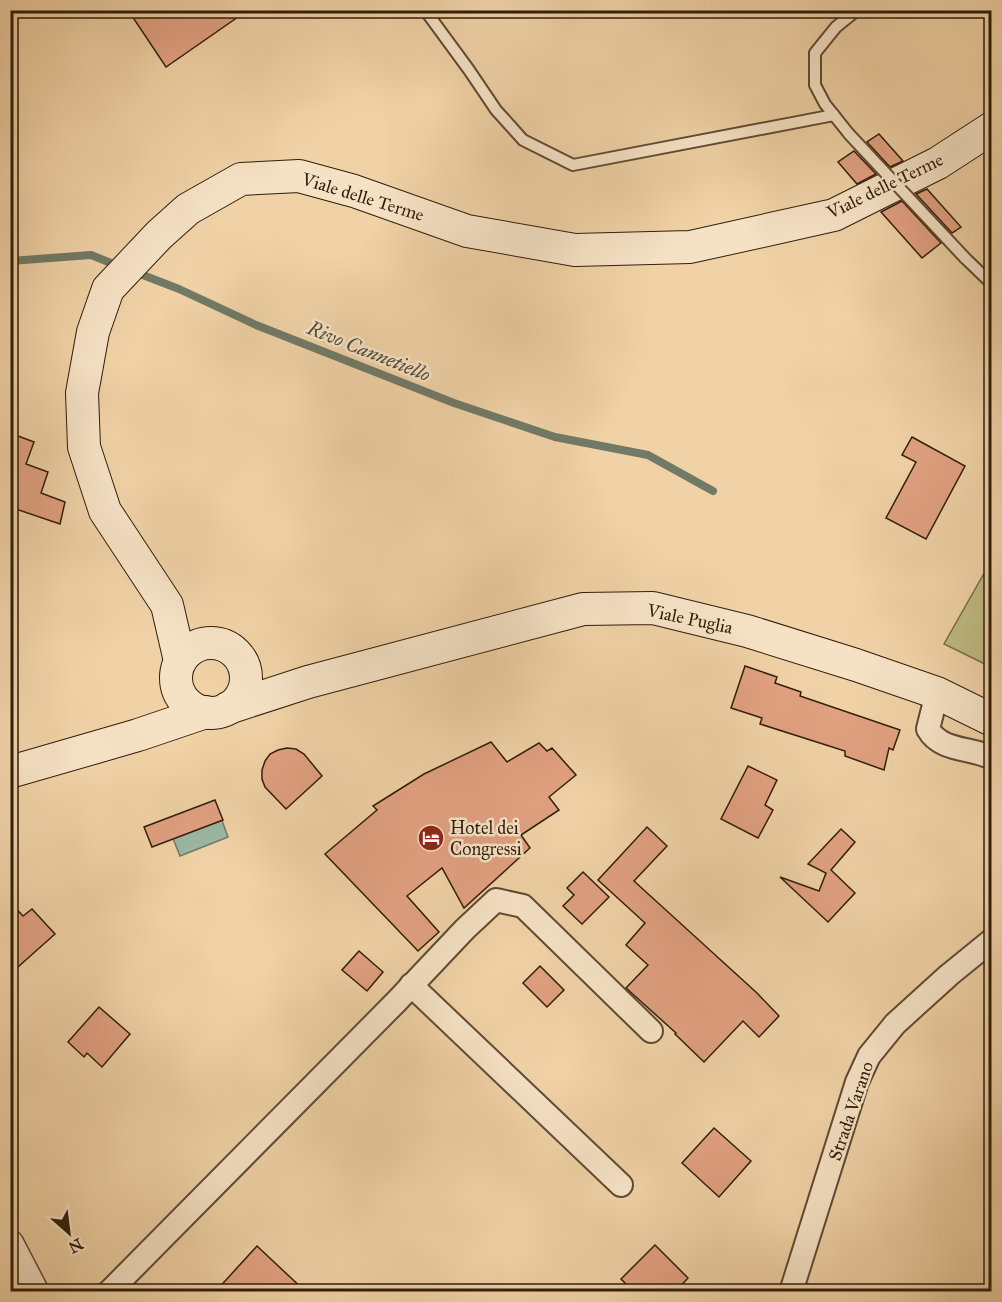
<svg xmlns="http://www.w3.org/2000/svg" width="1002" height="1302" viewBox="0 0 1002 1302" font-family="'IM FELL Great Primer',serif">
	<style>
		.green { fill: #bfba83; stroke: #786c48; stroke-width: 1.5 }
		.water { fill: #9bb8a4; stroke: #717a67; stroke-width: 1.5 }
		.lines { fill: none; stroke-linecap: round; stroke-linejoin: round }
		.stream { stroke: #717a67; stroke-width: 8 }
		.building { fill: #e1a181; stroke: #311d0c; stroke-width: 1.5 }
		.service-casing { stroke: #614a32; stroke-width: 14 }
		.minor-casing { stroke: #614a32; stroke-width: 26 }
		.tertiary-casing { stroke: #614a32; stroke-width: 30 }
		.secondary-casing { stroke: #311d0c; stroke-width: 34 }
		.service { stroke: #f5e2c5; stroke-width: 10 }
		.minor { stroke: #f5e2c5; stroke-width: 22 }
		.tertiary { stroke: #f5e2c5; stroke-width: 27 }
		.secondary { stroke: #f5e2c5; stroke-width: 32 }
		.service-bridge-casing { stroke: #614a32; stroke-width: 14; stroke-linecap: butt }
		.service-bridge { stroke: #f5e2c5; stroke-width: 10 }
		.labels { text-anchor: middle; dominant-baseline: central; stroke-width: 5; stroke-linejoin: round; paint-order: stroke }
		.street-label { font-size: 18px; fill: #311d0c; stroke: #f5e2c5 }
		.poi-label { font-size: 18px; fill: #311d0c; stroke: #f5e2c5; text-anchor: start }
		.water-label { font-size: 20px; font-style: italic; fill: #514c3a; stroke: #f5e2c5 }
	</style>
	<rect width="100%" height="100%" fill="#f0d2a6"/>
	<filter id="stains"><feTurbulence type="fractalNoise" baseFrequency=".00333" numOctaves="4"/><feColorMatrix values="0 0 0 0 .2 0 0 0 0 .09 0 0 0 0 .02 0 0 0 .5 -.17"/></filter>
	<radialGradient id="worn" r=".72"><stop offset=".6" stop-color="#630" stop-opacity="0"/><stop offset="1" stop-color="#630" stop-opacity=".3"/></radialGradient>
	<path class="green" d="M991,561v106l-47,-23z"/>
	<path class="water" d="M219,812l9,25 -48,19 -10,-25z"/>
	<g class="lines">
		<g class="stream">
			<path d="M10,261l81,-6 30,12"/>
			<path d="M135,272l44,17 77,36 198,78 101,34 93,18 65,36"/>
		</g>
	</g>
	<g class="building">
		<path d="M128,10h120l-82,57z"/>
		<path d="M879,134l24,27 -13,6 -23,-25z"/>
		<path d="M854,151l22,23 -19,10 -19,-22z"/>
		<path d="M927,189l34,38 -9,6 -36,-39z"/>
		<path d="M902,201l39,42 -19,15 -41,-46z"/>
		<path d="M10,433l24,9 -8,22 22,8 -7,21 24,9 -5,22 -50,-17z"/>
		<path d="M912,437l53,29 -39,73 -40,-21 30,-56 -14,-7z"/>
		<path d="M745,666l32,11 -2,6 26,9 -1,4 100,34 -7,20 -4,-2 -5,22 -39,-14v-5l-85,-27 2,-6 -31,-10z"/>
		<path d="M491,742l16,20 32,-19 8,8 5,-3 24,27 -27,22 10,13 -38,25 9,13 -66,60 -22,-40 -35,28 32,36 -21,19 -93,-97 52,-44 -4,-4 51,-32z"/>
		<path d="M287,748l9,1 8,5 18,22 -36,33 -21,-22 -3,-8v-9l3,-9 5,-7 8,-4z"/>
		<path d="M748,766l29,14 -12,25 8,5 -15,28 -37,-19z"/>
		<path d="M215,800l8,20 -71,27 -8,-20z"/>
		<path d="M647,827l20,19 -33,35 123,112 22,23 -20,21 -16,-16 -39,41 -29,-28 1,-1 -50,-45 22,-23 -22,-20 19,-22 -47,-43z"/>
		<path d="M841,829l14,13 -24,28 24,23 -27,29 -48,-45 39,14 7,-18 -18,-9z"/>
		<path d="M583,872l26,25 -27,27 -19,-18 11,-11 -7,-7z"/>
		<path d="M10,902l13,14 9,-7 23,25 -45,40z"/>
		<path d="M359,951l24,21 -16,19 -25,-21z"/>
		<path d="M540,966l24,24 -17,17 -24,-24z"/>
		<path d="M99,1007l31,27 -28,33 -15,-14 -3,4 -16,-15z"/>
		<path d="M714,1128l37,33 -32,36 -37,-34z"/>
		<path d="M655,1245l33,33 -13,14h-41l-13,-13z"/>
		<path d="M257,1246l49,46h-91z"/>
	</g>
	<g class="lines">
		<defs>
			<g id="service">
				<path d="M425,10l44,60 27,40 27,30 50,25 261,-50"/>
				<path d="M849,134l-24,-30 -10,-19v-32l21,-26 21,-17"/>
				<path d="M965,258l27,26"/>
			</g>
			<g id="minor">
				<path d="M937,693l-9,36c13,23 43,18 64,29"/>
				<path d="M411,985l210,200"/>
				<path d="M109,1292l287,-290 69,-73 31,-29 27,6 128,125"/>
				<path d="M791,1292l66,-210 12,-26 26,-32 54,-49 43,-35"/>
			</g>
			<path id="tertiary" d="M10,1244l25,48"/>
			<g id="secondary">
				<circle cx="211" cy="678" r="35"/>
				<path d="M180,661l-13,-56 -62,-94 -21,-64 -2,-54 11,-61 15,-43 51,-54 29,-26 53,-30 58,-3 55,15 113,40 108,19 115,-3 144,-32 104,-52 54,-35"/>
				<path d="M228,708l80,-26 275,-73 70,-1 94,23 109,34 81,28 55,27"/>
				<path d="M10,772l128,-37 68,-23"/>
			</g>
		</defs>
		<use href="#service" class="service-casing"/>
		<use href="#minor" class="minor-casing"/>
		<use href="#tertiary" class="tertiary-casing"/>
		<use href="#secondary" class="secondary-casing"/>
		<use href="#service" class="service"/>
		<use href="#minor" class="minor"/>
		<use href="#tertiary" class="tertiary"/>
		<use href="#secondary" class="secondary"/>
		<defs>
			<path id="service-bridge" d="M849,134l116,124"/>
		</defs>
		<use href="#service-bridge" class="service-bridge-casing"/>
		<use href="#service-bridge" class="service-bridge"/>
	</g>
	<defs>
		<symbol id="hotel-disc" viewBox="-11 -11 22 22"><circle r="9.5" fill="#8f2418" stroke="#f5e2c5"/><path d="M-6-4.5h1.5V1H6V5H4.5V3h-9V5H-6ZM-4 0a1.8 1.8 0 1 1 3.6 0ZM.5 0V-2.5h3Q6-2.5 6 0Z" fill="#fff"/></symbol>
	</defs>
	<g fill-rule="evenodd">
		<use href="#hotel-disc" x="416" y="823" width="30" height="30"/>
	</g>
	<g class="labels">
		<g class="street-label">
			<text transform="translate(885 186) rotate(-26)">Viale delle Terme</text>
			<text transform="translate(363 197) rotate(17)">Viale delle Terme</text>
			<text transform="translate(690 619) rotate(12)">Viale Puglia</text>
			<text transform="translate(851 1111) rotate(-71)">Strada Varano</text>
		</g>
		<g class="poi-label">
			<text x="450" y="828">Hotel dei<tspan x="450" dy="21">Congressi</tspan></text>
		</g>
		<g class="water-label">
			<text transform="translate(369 351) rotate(22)">Rivo Cannetiello</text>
		</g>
	</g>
	<rect width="1002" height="1302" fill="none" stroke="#f0d2a6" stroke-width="36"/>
	<rect x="12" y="12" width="978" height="1278" fill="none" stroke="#311d0c" stroke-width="3"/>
	<rect x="18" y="18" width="966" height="1266" fill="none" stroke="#311d0c" stroke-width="1.5"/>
	<g transform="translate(69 1233) rotate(152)" stroke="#f5e2c5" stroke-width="4.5" paint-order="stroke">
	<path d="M0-4.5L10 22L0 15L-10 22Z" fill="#311d0c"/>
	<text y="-9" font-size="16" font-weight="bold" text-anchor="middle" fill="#311d0c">N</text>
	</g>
	<rect width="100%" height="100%" filter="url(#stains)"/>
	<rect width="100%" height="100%" fill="url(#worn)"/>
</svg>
